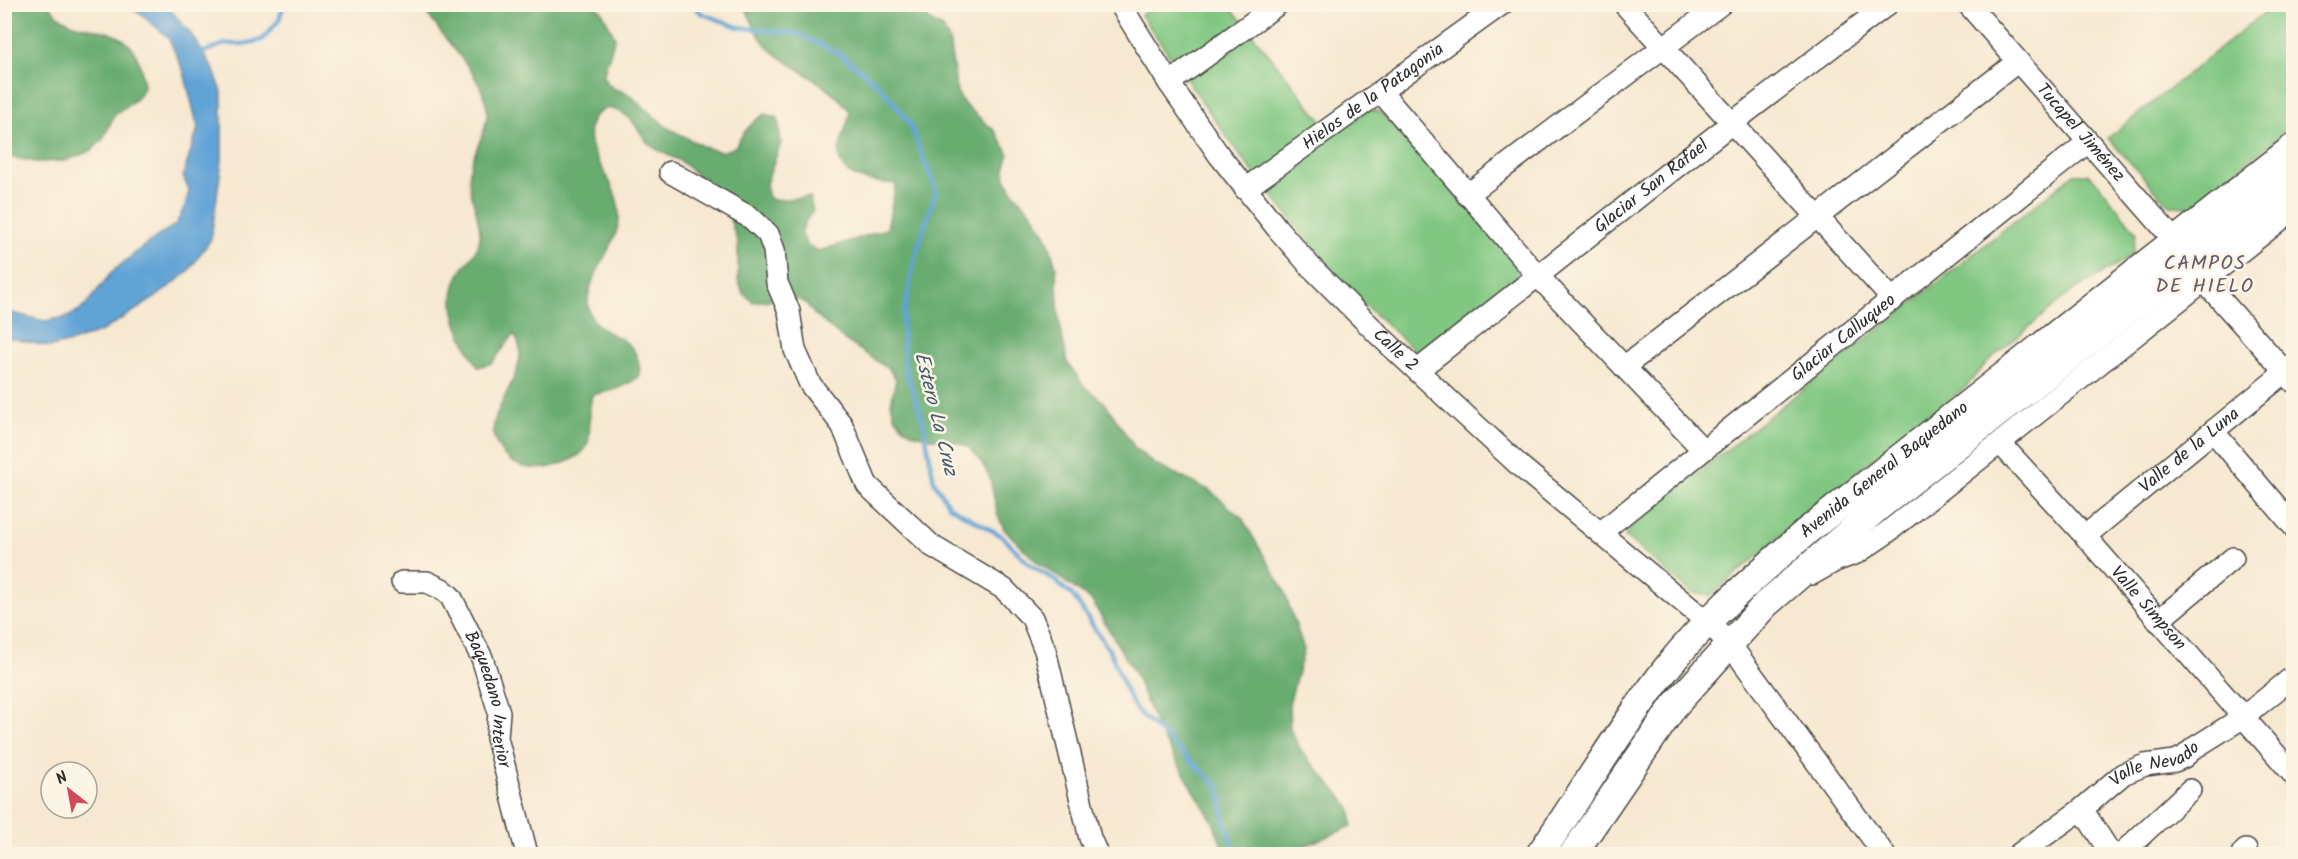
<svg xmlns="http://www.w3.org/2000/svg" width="2298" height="859" viewBox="0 0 2298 859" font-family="Kalam,sans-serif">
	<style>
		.green { fill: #81c782; stroke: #567956; stroke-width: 1.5 }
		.forest { fill: #68ac70; stroke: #4a6c4e; stroke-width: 1.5 }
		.water { fill: #61a3d5; stroke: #466780; stroke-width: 1.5 }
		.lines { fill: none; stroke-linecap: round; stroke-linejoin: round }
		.stream { stroke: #61a3d5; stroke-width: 4.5 }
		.minor-casing { stroke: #4a4744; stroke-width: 24 }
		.major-casing { stroke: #4a4744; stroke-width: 30 }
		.minor { stroke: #fff; stroke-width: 21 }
		.major { stroke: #fff; stroke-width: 27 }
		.labels { text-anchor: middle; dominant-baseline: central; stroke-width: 5; stroke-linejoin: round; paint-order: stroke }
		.street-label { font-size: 18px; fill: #2b2b2b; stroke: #fcf5e5 }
		.neighbourhood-label { font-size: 20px; letter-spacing: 1.5px; fill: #65586d; stroke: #fcf5e5 }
		.water-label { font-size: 20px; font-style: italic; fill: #415b6f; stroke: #fcf5e5 }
	</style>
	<rect width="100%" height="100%" fill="#fcf5e5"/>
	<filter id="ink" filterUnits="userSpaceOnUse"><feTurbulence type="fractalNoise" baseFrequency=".0167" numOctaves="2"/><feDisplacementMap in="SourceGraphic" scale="12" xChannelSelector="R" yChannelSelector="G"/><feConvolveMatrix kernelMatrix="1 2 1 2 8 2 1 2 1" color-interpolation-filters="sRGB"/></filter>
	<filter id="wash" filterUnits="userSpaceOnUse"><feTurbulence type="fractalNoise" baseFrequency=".008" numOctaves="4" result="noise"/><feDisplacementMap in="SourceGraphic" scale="24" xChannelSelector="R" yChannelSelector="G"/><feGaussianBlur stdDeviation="1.35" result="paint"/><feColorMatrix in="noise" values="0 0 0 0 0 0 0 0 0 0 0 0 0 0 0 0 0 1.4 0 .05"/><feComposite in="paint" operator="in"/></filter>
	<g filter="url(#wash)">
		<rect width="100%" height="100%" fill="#f7e8d1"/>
		<g class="green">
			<path d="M1155,5h74l104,130 35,-26 12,3 145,159 -106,83 -72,-65 -105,-131 -101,-143z"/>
			<path d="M2274,5h19v120l-101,82 -22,-1 -62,-68z"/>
			<path d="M2074,174h13l11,9 38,49 -3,23 -62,37 -83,69 -23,27 -98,76 -157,132 -18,-3 -67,-57 7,-11z"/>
		</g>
		<g class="forest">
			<path d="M492,4l101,1 8,5 14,27 -12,40 9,11 15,5 41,35 36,19 17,5 14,-5c8,-15 16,-24 30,-33l13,4 3,25 -15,41 3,15c14,2 27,-2 41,-2l3,14 -8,11 -4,11 6,13 12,5 68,-22 9,-45c-20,-2 -58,-3 -57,-31 0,-10 9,-28 11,-41 -20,-29 -55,-41 -80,-63 -13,-12 -19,-30 -26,-44h175l11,16 13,7 6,12 8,52 7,12 31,27 14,23 -4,12 1,14 8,13 20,22 14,24 8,28 3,52 8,43 17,24 21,17 30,45 21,17 53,25 33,28 42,72 20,60 -15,54 1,25 12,23 43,49 7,12v13l-50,21 -9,7h-68l-12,-32 -55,-92 -23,-56 -43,-73 -56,-40 -32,-32 -6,-13 -9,-41 -11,-18 -11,-11 -12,-4 -30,-5 -13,-4 -10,-7 -8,-11 -3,-12 5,-24 -7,-10 -46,-30 -29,-25 -8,-11 -11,-5 -42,4 -10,-9 -5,-13v-37l-13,-38 -7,-12 -38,-32 -22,-11 -11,-8 -16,-23 -12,-8 -12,-3c-4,2 -9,5 -12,8 -17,22 9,52 17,71 4,8 7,19 7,27 3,29 -41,70 -29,99 12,31 50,15 50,63 -15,12 -30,15 -48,19 -5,16 1,43 -7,54 -4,6 -12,10 -19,13 -28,12 -61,9 -72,-25 -8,-27 43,-72 20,-103l-22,29 -14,4c-16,-29 -36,-61 -18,-94 7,-12 19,-21 20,-36 1,-23 -14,-43 -10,-67 3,-20 19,-40 17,-61 -5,-39 -49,-71 -64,-104z"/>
			<path d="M4,5h45c28,42 89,1 95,83l-9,12 -21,16 -11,23 -11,11 -27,11 -29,1 -31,-6z"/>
		</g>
		<path class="water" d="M124,5h42l25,29 22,34 9,24v68l-11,79 -23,33 -33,26 -53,33 -27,10 -24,6 -46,-10v-26l39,10 24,-4 16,-10 28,-35 33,-27 31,-21 9,-18 4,-15 -6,-15 15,-48 -14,-56 -16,-35 -29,-24z"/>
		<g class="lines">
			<g class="stream">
				<path d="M692,4l9,9 37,14 61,7 41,20 40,32 29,36 27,69 -21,66 -13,67 3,44 18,53 11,60 15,25 53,30 27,28 24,15 20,17 38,57 15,38 10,19 84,78 4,30 9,29 4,7"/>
				<path d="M198,54l27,-10h19l18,-4 17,-20 5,-16"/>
			</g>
		</g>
	</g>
	<g filter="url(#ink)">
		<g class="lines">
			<defs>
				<g id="minor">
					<path id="s1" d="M1120,4l49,79 50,72 58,73 33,38 71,71 140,130 186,155 22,21 155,211"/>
					<path d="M1624,4l269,296"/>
					<path id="s2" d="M1968,4l207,237 17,20 12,20 90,101"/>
					<path d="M1169,83l109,-79"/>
					<path d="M1381,92l156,183 166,175"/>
					<path d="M670,172l81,46 17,16 6,16 3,33 12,28 6,39 15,34 32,41 25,60 65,61 72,43 28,29 13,32 45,188 7,16"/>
					<path id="s3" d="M1245,189l257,-185"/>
					<path d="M1467,195l254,-191"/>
					<path d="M1624,367l393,-305"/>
					<path id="s4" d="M1418,370l314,-247 156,-119"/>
					<path d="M2213,431l81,96"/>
					<path id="s5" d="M2000,443l85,93 209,239"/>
					<path id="s6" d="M1600,533l488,-391"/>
					<path id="s7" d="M2085,536l209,-171"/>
					<path d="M1812,574l23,-13 22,-8 28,-19 409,-325"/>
					<path id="s8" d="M402,582h25l15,7 9,8 31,61 17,54 -2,26 30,116"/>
					<path d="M2158,621l75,-63"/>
					<path d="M2082,809l29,45"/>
					<path id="s9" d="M2019,854l63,-45 41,-35 22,-9 30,-4 9,-4 10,-9 48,-30 52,-42"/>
					<path d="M2121,854l69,-64"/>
					<path d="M2242,854l4,-4"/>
				</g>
				<g id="major">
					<path id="s10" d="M1540,854c42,-61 80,-126 126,-185 41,-52 92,-95 141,-138l487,-384"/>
					<path d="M1573,854l101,-148 92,-102 110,-95 418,-329"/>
				</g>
			</defs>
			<use href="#minor" class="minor-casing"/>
			<use href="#major" class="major-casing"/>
			<use href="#minor" class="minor"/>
			<use href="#major" class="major"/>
		</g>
	</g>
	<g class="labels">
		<g class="street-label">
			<text stroke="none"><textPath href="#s3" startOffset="158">Hielos de la Patagonia</textPath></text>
			<text stroke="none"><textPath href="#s2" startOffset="171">Tucapel Jiménez</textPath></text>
			<text stroke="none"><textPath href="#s4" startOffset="297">Glaciar San Rafael</textPath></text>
			<text stroke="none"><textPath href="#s6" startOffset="312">Glaciar Calluqueo</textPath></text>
			<text stroke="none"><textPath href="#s1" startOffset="444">Calle 2</textPath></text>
			<text stroke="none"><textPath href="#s7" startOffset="135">Valle de la Luna</textPath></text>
			<text stroke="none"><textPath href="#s10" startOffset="520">Avenida General Baquedano</textPath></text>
			<text stroke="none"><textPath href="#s5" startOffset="222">Valle Simpson</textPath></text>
			<text stroke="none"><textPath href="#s8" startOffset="164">Baquedano Interior</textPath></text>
			<text stroke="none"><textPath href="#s9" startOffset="165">Valle Nevado</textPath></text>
		</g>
		<g class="neighbourhood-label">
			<text x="2205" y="264">CAMPOS<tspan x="2205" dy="23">DE HIELO</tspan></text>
		</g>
		<g class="water-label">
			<text transform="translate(935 414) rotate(76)">Estero La Cruz</text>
		</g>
	</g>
	<rect width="2298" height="859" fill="none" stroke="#fcf5e5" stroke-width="24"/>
	<g transform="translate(69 790) rotate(329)"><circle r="28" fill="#fcf5e5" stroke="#a8a49b" stroke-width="1.5"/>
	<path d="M0-4.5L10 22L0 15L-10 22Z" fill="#d1495b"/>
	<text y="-9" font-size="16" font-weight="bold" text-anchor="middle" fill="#2b2b2b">N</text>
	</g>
</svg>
